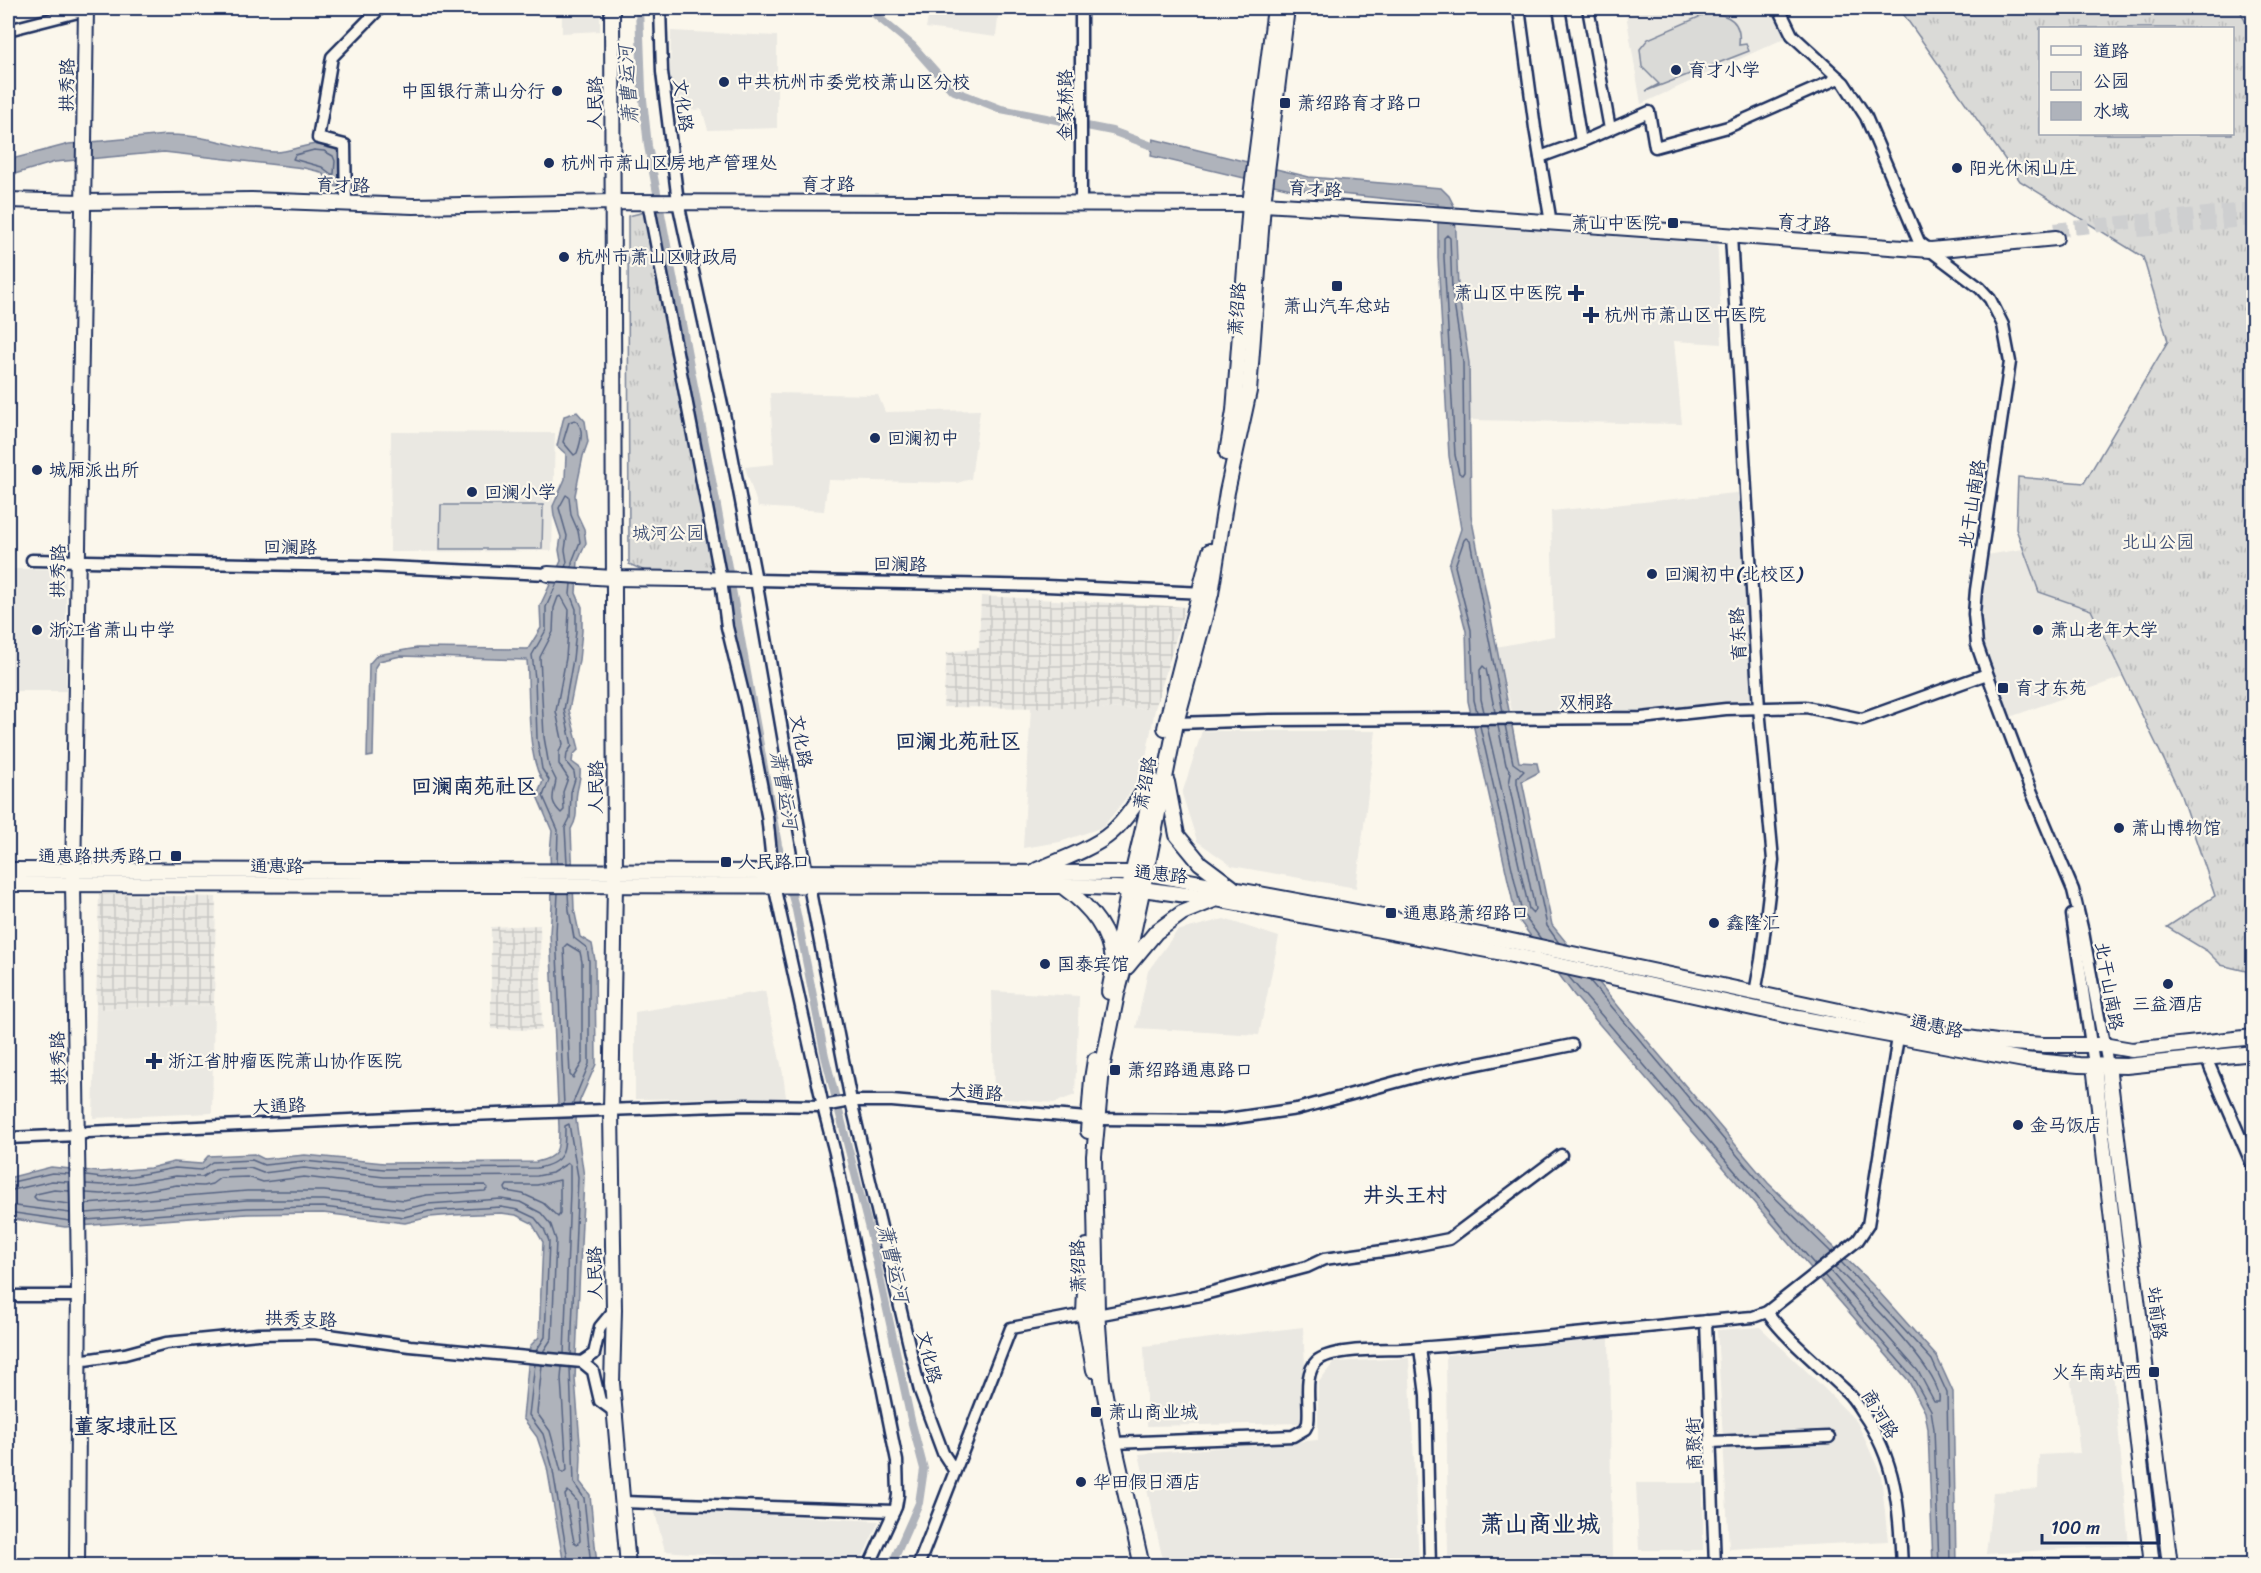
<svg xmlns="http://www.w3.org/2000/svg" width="2261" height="1573" viewBox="0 0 2261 1573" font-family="Sriracha,'LXGW WenKai TC',sans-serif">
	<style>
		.built { fill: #eae8e2 }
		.industrial { fill: url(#industrial-grid) }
		.green { fill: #dadad7; stroke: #7a849a; stroke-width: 1.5 }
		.park { fill: url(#park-tufts); stroke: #7a849a; stroke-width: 1.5; fill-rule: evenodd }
		.water { fill: #afb3bb; stroke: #747e96; stroke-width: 1.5 }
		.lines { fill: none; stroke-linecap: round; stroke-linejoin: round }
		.shore { stroke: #566483; stroke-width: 1.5 }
		.canal { stroke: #afb3bb; stroke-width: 8 }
		.major-tunnel { stroke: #cecfd0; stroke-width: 14; stroke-dasharray: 14 7; stroke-linecap: butt }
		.minor-casing { stroke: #1b2f5e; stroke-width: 15 }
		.major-casing { stroke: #1b2f5e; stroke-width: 18 }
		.minor { stroke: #fbf7ec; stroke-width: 10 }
		.major { stroke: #fbf7ec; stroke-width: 14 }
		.poi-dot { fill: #1b2f5e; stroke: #fbf7ec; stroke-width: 2 }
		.labels { text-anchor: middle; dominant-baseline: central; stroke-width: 4.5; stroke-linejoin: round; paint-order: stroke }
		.poi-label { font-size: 18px; fill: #1b2f5e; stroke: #fbf7ec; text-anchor: start }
		.street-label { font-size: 18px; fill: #1b2f5e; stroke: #fbf7ec }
		.park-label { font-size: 18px; fill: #415176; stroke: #fbf7ec }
		.water-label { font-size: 20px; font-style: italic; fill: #47577a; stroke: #fbf7ec }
		.quarter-label { font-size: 21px; font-weight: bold; fill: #1b2f5e; stroke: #fbf7ec }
		.district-label { font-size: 24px; font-weight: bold; fill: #1b2f5e; stroke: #fbf7ec }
	</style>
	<defs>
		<pattern id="industrial-grid" width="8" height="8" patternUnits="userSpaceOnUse" patternTransform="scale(1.5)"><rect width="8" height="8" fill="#eae8e2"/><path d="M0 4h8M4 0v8" fill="none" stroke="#c8c7c4"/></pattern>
		<pattern id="park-tufts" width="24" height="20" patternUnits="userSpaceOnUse" patternTransform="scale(1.5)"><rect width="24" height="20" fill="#dadad7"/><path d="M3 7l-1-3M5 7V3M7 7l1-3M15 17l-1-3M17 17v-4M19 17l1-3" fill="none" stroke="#babbbb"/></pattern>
	</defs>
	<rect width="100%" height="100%" fill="#fbf7ec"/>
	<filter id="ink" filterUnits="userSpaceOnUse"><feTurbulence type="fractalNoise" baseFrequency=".0167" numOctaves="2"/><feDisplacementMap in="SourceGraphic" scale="12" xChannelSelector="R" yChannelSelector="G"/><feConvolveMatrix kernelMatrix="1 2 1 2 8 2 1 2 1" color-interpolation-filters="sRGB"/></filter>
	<g filter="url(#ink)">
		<g class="built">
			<path d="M562,8h38v23l-38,2z"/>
			<path d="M930,8h69l-3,29 -70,-9z"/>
			<path d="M1625,8h154l13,27 -151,69z"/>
			<path d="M671,31l106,5v92l-69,2 -6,-21 -28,4 -4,-37z"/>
			<path d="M1455,216l262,18 5,110 -48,-3 8,83 -212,-4 -1,-57 -11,-74z"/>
			<path d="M770,393l108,2 7,17 95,-2 -9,69 -14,4 -129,-3 -4,31 -66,-4 -13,-40 29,-3z"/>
			<path d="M391,432l164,1 -3,118 -162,1z"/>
			<path d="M1746,492l13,216 -118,10 -127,1 -18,-72 58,-11 -3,-125z"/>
			<path d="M2023,549l16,43 51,17 33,68 -119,42 -27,-74 4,-89z"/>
			<rect x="8" y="569" width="58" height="122"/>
			<path d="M1031,707l124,2 -13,69 -39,49 -43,15 -37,6z"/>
			<path d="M1202,731h174l-20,157 -124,-22 -35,-25 -15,-47z"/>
			<path d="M1224,919l55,18 -20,98 -123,-7 12,-57 29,-40z"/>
			<path d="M765,991l18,83 3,23 -151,2v-87z"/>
			<path d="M992,991l87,5 -4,99 -21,8 -60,-5z"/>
			<path d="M214,1005l-2,108 -119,5 3,-109z"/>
			<path d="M1303,1327l5,96 -161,3 -3,-80z"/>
			<path d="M1760,1327l59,56 38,39 24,53 7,66 -159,8 -12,-219z"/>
			<path d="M1609,1338l3,223h-164l-2,-206z"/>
			<path d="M1409,1358l10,206 -255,1 -25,-111 179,-14v-57l16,-21z"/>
			<path d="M2113,1371l16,174 -143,9 7,-62 45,-3 1,-34 41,-2 -10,-79z"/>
			<path d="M8,1467h5l5,34 -10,1z"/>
			<path d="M1636,1483h67v67h-64z"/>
			<path d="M654,1509l225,12 -20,44h-22l-172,-14z"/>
		</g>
		<g class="industrial">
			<path d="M981,596l204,11 -30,102 -212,-2 4,-54 32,-5z"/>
			<path d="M99,894l117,3 -2,108 -118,4z"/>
			<path d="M540,925l2,105 -51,-1v-102z"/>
		</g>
		<g class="green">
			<path d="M1708,13c21,1 34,8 31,32l7,-1 3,7 -103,40 13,-7 -17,-17 -2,-18 8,-10z"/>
			<path d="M441,505h102l-1,44h-102z"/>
		</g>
		<g class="park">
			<path d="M1899,8h340l14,30v977l-4,1 -3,-45 -25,-6 -14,-14 -40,-24 48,-31 -35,-103 -89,-183 -52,-18 -23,-63 2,-52 66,6 84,-142 -25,-84 -123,-76zM2040,28h192v106h-192z"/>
			<path d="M645,212l71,362 -69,-2 -18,-8 -1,-348z"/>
		</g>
		<g class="water">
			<path d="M166,135c14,0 28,1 42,4 22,4 46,13 68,13 19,0 42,-16 59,-3 9,7 6,25 7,36l-3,2 -6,-1 -12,-14 -17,-4 -140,-16 -109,10 -47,14v-16l61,-16z"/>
			<path d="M1153,139l156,38 132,11 8,8 6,12 3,81 11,74 2,153 48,246 18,1 2,9 -17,9 30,144 75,92 141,166 104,101 65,73 16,35 3,173h-23l-5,-136 -3,-17 -17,-32 -334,-385 -58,-79 -48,-215 -2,-70 -17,-66 12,-36 -12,-73 -11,-198v-54l-147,-15 -140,-33z"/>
			<path d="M577,412l8,9 3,21 -5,14 -8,39 2,19 7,15 2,14 -8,18 -2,32 6,14v24l-3,29 -10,50 10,39 -6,6 -1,7 8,6c1,10 -1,14 -3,24 -3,15 3,22 -6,37l3,80 6,28 12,7 3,16 1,104 -16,36 -4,20 8,57 -9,202 6,77 -1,26 10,13 7,70h-33l-17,-98 -10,-30 -14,-19 7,-72 9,-9 4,-95 -11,-19 -16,-8 -15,-2 -47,2 -24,2 -25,6 -82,-10 -76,1 -182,13 -57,-9v-40l43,-11 50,5 49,-4 24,-6 27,2 7,-8 46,-2 10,5 41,-4 79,8 152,-1c24,-5 23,-14 23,-35l-9,-194 2,-28 -2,-53 2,-21 -15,-35 6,-15c-17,-23 -13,-91 -16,-121l-126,-4 -22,5 -4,6 -2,89 -6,1 2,-93 8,-9 40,-7 111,1 13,-21 -1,-22 21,-45 -2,-11 2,-13 -7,-21 -1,-10 12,-27 1,-25 -9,-8 7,-30z"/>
		</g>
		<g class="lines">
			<g class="shore">
				<path d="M314,150l10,1 9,5 2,5 -1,13h-3l-9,-7 -29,-8 2,-4z"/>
				<path d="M1447,235l3,3 2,52 11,73 1,109 -2,3 -3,-2 -4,-18 -11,-198v-19z"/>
				<path d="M575,420c10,8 6,22 2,33l-3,2 -11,-13 6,-20z"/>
				<path d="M565,567l2,-5 -2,-12 2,-14 -8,-28 7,-13 3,2 2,18 7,16 2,11 -8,20v5"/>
				<path d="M557,583l-11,24v23l-14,25 3,23 2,60 5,31 7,11 -6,16 15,34 -1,33"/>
				<path d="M561,596l8,14 -1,20 -2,28 -10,53 7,33 -4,8v12l9,14 -5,14 1,18 -3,3c-13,-13 -7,-18 -5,-33l-7,-14 -5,-29 -4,-80 13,-25 1,-24 4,-11z"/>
				<path d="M1477,712l-3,-12 -3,-70 -16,-64 9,-26 2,-2 4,3 33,171"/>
				<path d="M1484,712l-3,-13 -1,-29 3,-4 3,3 9,43"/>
				<path d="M1505,725l8,38 11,8 -7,7v5l30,143 12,17"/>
				<path d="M1480,726l42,187 19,26"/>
				<path d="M1487,726l42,183 4,4 2,-4 -26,-125 2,-11 -5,-8 -8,-39"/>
				<path d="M567,863l-2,-35 5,-10 1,-26 4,-13 -1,-7 -8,-10 1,-9 5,-7 -8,-36 9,-51 3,-28v-22l-6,-15 1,-10"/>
				<path d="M558,893l-2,40 8,172"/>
				<path d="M568,893l1,17 5,28 13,10 2,13v103l-17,41"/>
				<path d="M567,944l13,8 2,10v101l-9,15 -3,-3 -6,-128z"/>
				<path d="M1568,976l247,289"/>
				<path d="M1590,981l174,206 67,65"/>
				<path d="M86,1176l16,2 31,-2 42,-8 26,2 11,-8 40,-2 12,5 40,-4 80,8 153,-1c28,-5 28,-17 28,-42l4,-2 9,53 -7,177"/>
				<path d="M560,1180v34l-2,3 -15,-14 -20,-9 -17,-3 -1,-3 2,-3h30z"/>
				<path d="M8,1183l44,-10 17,1"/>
				<path d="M86,1184l16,1 32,-2 42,-7 26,1 13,-8 35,-1 13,5 41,-5 80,9 153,-1 15,-3 16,-10 2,2v26l-6,163"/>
				<path d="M8,1191l44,-10 17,1"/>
				<path d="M69,1191l-15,-1 -18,4 -2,3 3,3 33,4"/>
				<path d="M86,1193l16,1 33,-2 42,-7 26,1 9,-2 8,-6 28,-1 15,5 41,-5 79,9 102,-1 3,3 -3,3 -58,4 -23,5 -80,-9h-77l-161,13"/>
				<path d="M8,1205l62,8"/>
				<path d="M8,1212l62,9"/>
				<path d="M86,1213l161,-13h77l80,9 24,-5 73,-5 19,3 21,11 10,12 5,15 -4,98 -9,14"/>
				<path d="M86,1220l161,-12 76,-1 81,10 25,-6 72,-4 17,3 17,8 9,11 5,12 -4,96 -9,14"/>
				<path d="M1841,1262l91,98 15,33 3,173"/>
				<path d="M1830,1271l88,100 16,30h5c6,-27 -83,-113 -104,-134"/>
				<path d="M1824,1275l88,101 19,34 3,19 5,137"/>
				<path d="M535,1364l-6,51 14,19 9,31 17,101"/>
				<path d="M542,1365l-5,48 13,18 11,40 3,2 3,-3 -6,-91 1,-12"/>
				<path d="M570,1368l4,115 10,15 7,68"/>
				<path d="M568,1491l9,10 3,40 -3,3 -3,-2 -9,-47z"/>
			</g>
			<g class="canal">
				<path d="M639,8l3,82 6,56 69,360 61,339 18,65 29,146 47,185 39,179 13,49 -5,34 -28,63"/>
				<path d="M867,8l45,37 40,45 49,19 111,22 40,15"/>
			</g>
			<g class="major-tunnel">
				<path d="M2054,230l200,-21"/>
				<path d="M2138,230l116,-11"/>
			</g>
			<defs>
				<g id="minor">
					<path d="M660,8l2,64 16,130 48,221 30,157 53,306 42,215 69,290 23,62 11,17"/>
					<path d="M1081,8v194"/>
					<path d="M1519,8l16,120 16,95"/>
					<path d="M1559,8l22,134"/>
					<path d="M1588,8l22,121"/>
					<path d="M1779,8l13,27 52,48 22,34 53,125 61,46 10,11 13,26 7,37 -34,228 -2,24 3,31 7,20 46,123 43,102 10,42 25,133"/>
					<path d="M8,30l78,-20"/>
					<path d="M1540,157l41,-15 68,-30 6,35 73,-20 111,-49"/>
					<path d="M648,202l73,378 6,47 19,78 21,110 6,57"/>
					<path d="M346,204l-1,-59 -27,-7 14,-81 48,-49"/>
					<path d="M1731,236l28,472 14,152 -12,100 -6,33"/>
					<path d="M32,560l332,6 184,8"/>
					<path d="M756,580l290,6 159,7"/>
					<path d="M1176,723l94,-3 371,-2 85,-9 80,-2 56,12 125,-45"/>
					<path d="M774,885l49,221 12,47 62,308 1,34 -2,12 -27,59"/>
					<path d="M2072,915l22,150"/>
					<path d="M2210,1067l44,102"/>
					<path d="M8,1138l70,-3 10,-3 326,-15 332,-12 77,1 28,-5h41l206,18 122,1 77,-11 121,-33 154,-31"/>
					<path d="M8,1296h71"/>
					<path d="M1767,1312c22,30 51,52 78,78 7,6 12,14 17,22 35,49 37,96 40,154"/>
					<path d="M1097,1315l104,-20 106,-28 17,-8 74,-10 51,-10 112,-84"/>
					<path d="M1706,1321l9,245"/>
					<path d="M1420,1348l6,47 4,171"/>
					<path d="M78,1361l47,-7 41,-11 92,-9 56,-1 96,13 172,16 11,9 7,30 15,11"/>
					<path d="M582,1362l12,-8 6,-27 14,-17"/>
					<path d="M1711,1442l118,-5"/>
					<path d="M1114,1443l179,-7 12,-7 3,-6c3,-19 -6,-48 9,-62 14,-13 65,-11 85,-12 117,-8 234,-22 351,-32l14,-5 91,-72 10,-15 31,-194"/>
					<path d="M623,1502l271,9"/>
					<path d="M918,1566l93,-238 79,-15"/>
				</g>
				<g id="major">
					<path d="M612,8l3,877 -4,226 3,199 -2,73 16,183"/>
					<path d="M8,200l75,2 169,-2 161,6 200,-4 650,2 170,10 498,36 125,-12"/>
					<path d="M1227,453l7,-42 16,-207 25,-196"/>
					<path d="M548,574l65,4 143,2"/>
					<path d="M1165,728l45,-177"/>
					<path d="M1167,782l10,53 23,28 32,24"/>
					<path d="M8,870l1138,3 361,67 453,97 37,5 46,3h60l29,5 122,-13"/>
					<path d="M1037,870c21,-9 57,-22 74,-37 16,-14 28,-34 39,-52"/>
					<path d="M8,884l1054,2 80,3 74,10 287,54 295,65 226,42 55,5 47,1 128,-13"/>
					<path d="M1062,886c25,18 48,42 50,75"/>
					<path d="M1127,967l29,-35 26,-19 32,-13"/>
					<path d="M1109,992l20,-104 25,-106"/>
					<path d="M2094,1065l58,500"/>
					<path d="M2108,1065l62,500"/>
					<path d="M1088,1131l4,-52 3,-19"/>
					<path d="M1087,1246l-3,68 10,56"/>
					<path d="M77,1566l2,-288 -6,-394 13,-876"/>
					<path d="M1142,1566l-28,-123 -12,-64 -5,-68 -3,-155 8,-87 15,-75 13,-47 16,-74 30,-150 35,-129 16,-102 22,-101 14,-187 24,-196"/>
					<path d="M2018,1566l142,-1"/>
				</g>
			</defs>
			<use href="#minor" class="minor-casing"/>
			<use href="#major" class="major-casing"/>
			<use href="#minor" class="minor"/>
			<use href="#major" class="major"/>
		</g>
	</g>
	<g class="poi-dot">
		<circle cx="1676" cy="70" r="6"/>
		<circle cx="724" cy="82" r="6"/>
		<circle cx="557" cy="91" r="6"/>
		<rect x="1279" y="97" width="12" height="12" rx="3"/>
		<circle cx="549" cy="163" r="6"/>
		<circle cx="1957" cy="168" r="6"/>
		<rect x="1667" y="217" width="12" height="12" rx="3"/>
		<circle cx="564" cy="257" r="6"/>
		<rect x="1331" y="280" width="12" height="12" rx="3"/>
		<path d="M1573 284h6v6h6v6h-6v6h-6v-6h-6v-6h6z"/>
		<path d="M1588 306h6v6h6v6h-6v6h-6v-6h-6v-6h6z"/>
		<circle cx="875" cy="438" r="6"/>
		<circle cx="37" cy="470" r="6"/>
		<circle cx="472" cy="492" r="6"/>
		<circle cx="1652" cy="574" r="6"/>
		<circle cx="37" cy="630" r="6"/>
		<circle cx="2038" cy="630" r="6"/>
		<rect x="1997" y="682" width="12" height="12" rx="3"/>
		<circle cx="2119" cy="828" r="6"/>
		<rect x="170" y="850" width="12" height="12" rx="3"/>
		<rect x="720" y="856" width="12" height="12" rx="3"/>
		<rect x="1385" y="907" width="12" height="12" rx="3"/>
		<circle cx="1714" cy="923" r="6"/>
		<circle cx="1045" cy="964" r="6"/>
		<circle cx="2168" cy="984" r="6"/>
		<path d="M151 1052h6v6h6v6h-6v6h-6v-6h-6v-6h6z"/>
		<rect x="1109" y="1064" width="12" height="12" rx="3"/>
		<circle cx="2018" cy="1125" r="6"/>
		<rect x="2148" y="1366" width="12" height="12" rx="3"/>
		<rect x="1090" y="1406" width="12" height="12" rx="3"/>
		<circle cx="1081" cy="1482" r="6"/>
	</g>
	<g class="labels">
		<g class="poi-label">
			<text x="1688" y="70">育才小学</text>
			<text x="736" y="82">中共杭州市委党校萧山区分校</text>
			<text x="545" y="91" text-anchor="end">中国银行萧山分行</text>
			<text x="1297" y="103">萧绍路育才路口</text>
			<text x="561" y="163">杭州市萧山区房地产管理处</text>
			<text x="1969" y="168">阳光休闲山庄</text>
			<text x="1661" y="223" text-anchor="end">萧山中医院</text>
			<text x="576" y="257">杭州市萧山区财政局</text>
			<text x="1562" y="293" text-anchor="end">萧山区中医院</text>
			<text x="1337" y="306" text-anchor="middle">萧山汽车总站</text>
			<text x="1604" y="315">杭州市萧山区中医院</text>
			<text x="887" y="438">回澜初中</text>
			<text x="49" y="470">城厢派出所</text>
			<text x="484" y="492">回澜小学</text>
			<text x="1664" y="574">回澜初中(北校区)</text>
			<text x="49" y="630">浙江省萧山中学</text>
			<text x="2050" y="630">萧山老年大学</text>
			<text x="2015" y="688">育才东苑</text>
			<text x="2131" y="828">萧山博物馆</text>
			<text x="164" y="856" text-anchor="end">通惠路拱秀路口</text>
			<text x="738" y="862">人民路口</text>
			<text x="1403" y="913">通惠路萧绍路口</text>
			<text x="1726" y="923">鑫隆汇</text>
			<text x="1057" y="964">国泰宾馆</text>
			<text x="2168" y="1004" text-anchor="middle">三益酒店</text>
			<text x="168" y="1061">浙江省肿瘤医院萧山协作医院</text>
			<text x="1127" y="1070">萧绍路通惠路口</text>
			<text x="2030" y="1125">金马饭店</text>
			<text x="2142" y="1372" text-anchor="end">火车南站西</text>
			<text x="1108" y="1412">萧山商业城</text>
			<text x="1093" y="1482">华田假日酒店</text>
		</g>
		<g class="street-label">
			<text transform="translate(67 85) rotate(-89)">拱秀路</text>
			<text transform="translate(595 103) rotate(-90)">人民路</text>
			<text transform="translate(683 105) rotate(83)">文化路</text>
			<text transform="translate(1065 105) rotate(-90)">金家桥路</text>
			<text x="828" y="184">育才路</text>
			<text transform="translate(343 185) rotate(2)">育才路</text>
			<text transform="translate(1315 189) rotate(3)">育才路</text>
			<text transform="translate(1804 223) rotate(4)">育才路</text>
			<text transform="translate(1237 309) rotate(-86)">萧绍路</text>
			<text transform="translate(1972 504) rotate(-81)">北干山南路</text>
			<text transform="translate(290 547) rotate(1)">回澜路</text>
			<text transform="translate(900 564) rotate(1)">回澜路</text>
			<text transform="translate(58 571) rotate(-89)">拱秀路</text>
			<text transform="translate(1738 634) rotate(-93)">育东路</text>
			<text x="1586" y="702">双桐路</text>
			<text transform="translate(801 741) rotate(80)">文化路</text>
			<text transform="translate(1145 783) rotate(-79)">萧绍路</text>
			<text transform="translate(596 787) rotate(-90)">人民路</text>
			<text x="277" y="866">通惠路</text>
			<text transform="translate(1161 874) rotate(6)">通惠路</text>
			<text transform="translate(2109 986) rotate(80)">北干山南路</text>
			<text transform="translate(1937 1026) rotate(12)">通惠路</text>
			<text transform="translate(58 1058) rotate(-91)">拱秀路</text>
			<text transform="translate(976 1092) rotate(5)">大通路</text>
			<text transform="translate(279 1106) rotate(-3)">大通路</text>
			<text transform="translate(1078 1266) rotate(-91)">萧绍路</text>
			<text transform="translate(595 1273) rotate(-91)">人民路</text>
			<text transform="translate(2157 1313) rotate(83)">站前路</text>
			<text transform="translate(301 1319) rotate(2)">拱秀支路</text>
			<text transform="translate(929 1357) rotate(76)">文化路</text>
			<text transform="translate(1880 1414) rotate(59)">商河路</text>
			<text transform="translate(1694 1444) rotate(-92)">商聚街</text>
		</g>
		<g class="park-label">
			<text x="668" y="533">城河公园</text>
			<text x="2158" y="542">北山公园</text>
		</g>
		<g class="water-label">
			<text transform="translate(628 85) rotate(-94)">萧曹运河</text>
			<text transform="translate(784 790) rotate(80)">萧曹运河</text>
			<text transform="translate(893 1263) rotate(77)">萧曹运河</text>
		</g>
		<g class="quarter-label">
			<text x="958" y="741">回澜北苑社区</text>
			<text x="474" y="786">回澜南苑社区</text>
			<text x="1405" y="1195">井头王村</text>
			<text x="126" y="1426">董家埭社区</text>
		</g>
		<g class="district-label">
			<text x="1540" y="1524">萧山商业城</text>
		</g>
	</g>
	<rect width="2261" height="1573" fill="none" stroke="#fbf7ec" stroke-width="30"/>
	<rect x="15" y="15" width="2231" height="1543" fill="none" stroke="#1b2f5e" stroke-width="2" filter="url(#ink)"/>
	<rect x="2039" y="27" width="195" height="108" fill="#fbf7ec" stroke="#a1a7b3" stroke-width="1.5"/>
	<rect x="2051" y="46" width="30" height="9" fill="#fbf7ec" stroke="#a1a7b3" stroke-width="1.5"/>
	<text x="2093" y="57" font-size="18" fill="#1b2f5e">道路</text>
	<rect x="2051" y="72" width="30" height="18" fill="url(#park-tufts)" stroke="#a1a7b3" stroke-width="1.5"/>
	<text x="2093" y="87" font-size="18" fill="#1b2f5e">公园</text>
	<rect x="2051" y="102" width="30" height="18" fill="#afb3bb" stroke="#a1a7b3" stroke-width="1.5"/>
	<text x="2093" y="117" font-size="18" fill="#1b2f5e">水域</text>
	<path d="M2042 1534v9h117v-9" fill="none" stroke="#1b2f5e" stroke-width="3"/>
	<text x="2051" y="1534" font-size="18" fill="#1b2f5e" stroke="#fbf7ec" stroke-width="4.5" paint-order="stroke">100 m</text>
</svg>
